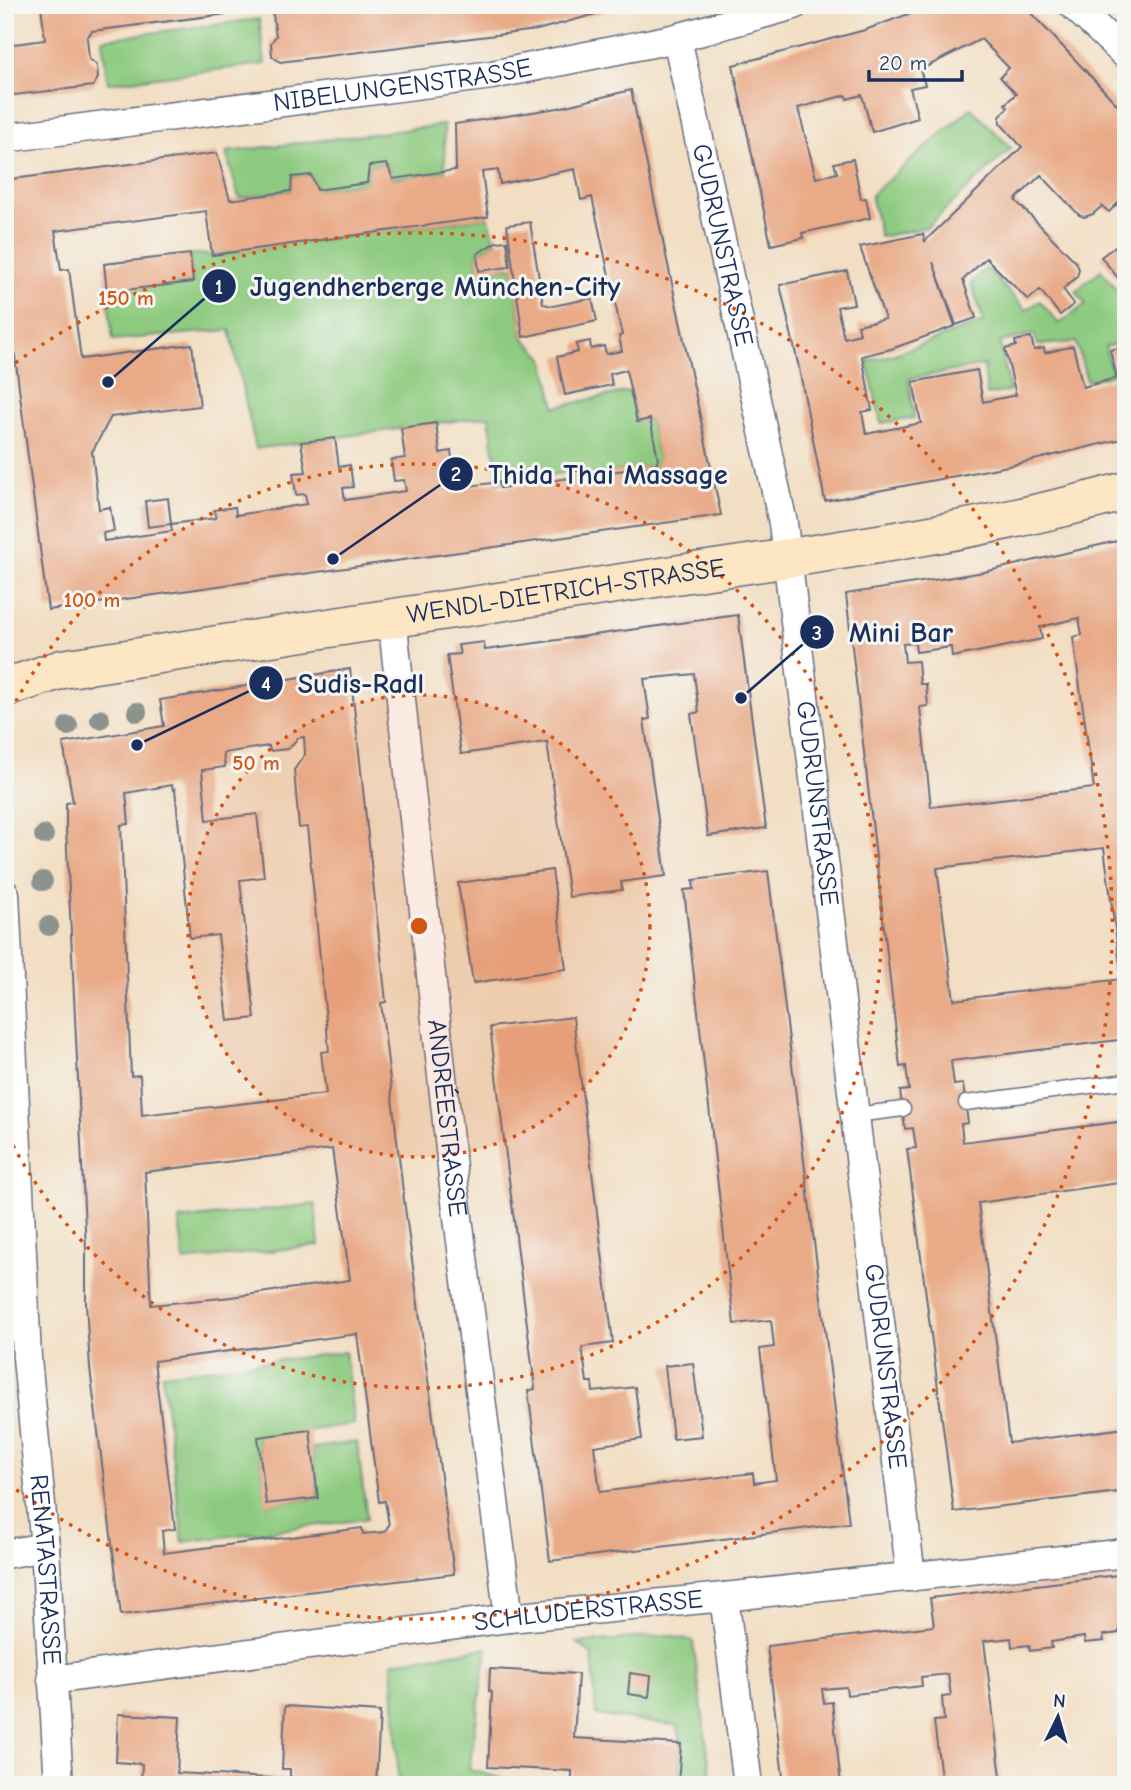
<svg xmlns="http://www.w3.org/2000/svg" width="1131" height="1790" viewBox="0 0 1131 1790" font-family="'Comic Neue',sans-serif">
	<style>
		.green { fill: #8dca7f; stroke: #547c6e; stroke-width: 2 }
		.building { fill: #e9aa87; fill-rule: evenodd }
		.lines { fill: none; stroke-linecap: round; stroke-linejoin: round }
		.lane-casing { stroke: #666c81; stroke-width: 17 }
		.street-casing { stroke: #666c81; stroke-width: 31 }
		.secondary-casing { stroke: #666c81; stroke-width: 41 }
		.lane { stroke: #fff; stroke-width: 14 }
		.street { stroke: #fff; stroke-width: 28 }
		.secondary { stroke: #fce6c4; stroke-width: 38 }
		.tree { fill: #8c938f }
		.ring { fill: none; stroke: #d45514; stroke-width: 3.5; stroke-dasharray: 3.5 7 }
		.labels { text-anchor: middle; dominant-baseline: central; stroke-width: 6; stroke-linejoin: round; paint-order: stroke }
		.street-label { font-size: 26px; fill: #1b2f5e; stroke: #f6f6f2 }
		.centre { fill: #d45514; stroke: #f6f6f2; stroke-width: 3.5 }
		.ring-label { font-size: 21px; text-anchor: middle; font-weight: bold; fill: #d45514; stroke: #f6f6f2; stroke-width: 6; stroke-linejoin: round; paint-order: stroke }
		.leader { fill: none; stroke: #1b2f5e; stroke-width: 2.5 }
		.callout-dot { fill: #1b2f5e; stroke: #f6f6f2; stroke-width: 2.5 }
		.mark-label { font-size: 21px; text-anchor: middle; font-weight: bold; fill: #fff }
		.callout-label { font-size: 28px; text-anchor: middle; font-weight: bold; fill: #1b2f5e; stroke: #f6f6f2; stroke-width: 6; stroke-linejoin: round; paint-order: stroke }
	</style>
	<rect width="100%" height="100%" fill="#f6f6f2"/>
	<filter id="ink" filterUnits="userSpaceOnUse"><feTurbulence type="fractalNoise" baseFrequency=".0143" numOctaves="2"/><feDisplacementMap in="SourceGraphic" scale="14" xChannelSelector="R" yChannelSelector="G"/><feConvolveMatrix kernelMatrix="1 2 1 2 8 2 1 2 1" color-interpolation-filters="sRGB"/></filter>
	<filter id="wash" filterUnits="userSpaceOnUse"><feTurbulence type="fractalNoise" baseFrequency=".00686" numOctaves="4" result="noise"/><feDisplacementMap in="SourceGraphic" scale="28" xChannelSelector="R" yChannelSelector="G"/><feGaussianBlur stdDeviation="1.57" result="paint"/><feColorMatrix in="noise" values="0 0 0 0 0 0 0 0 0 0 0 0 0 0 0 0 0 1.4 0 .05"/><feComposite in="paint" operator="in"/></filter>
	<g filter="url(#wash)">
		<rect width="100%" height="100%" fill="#f2dec2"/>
		<g class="green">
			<path d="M259,19l6,45 -157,19 -6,-44z"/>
			<path d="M971,108l40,40 -84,79 -47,10 -9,-42z"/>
			<path d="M444,125l1,47 -52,7 -6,-15 -18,2 -2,17 -50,7 -6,-15 -18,2 -2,14 -52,7 -13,-46z"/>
			<path d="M488,217l8,25 -19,12 2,17 34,-4 10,70 21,21 11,49 75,-16 7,30 13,-2 8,40 -3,7 -67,9 -2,-5 -87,12 -10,-66 -233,33 -26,-119 -117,10 -6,-48 86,-10 -3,-28 22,1z"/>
			<path d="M986,268l40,42 14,-9 19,23 27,-20 -10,-13 25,-21 23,29 2,-1v43l-21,6 8,27 -26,7 -11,-39 -38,3 -4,-11 -34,8 10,49 -23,4 -3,-30 -75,14 5,39 -33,5 -14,-62 25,-6 92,-33 -13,-39z"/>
			<path d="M315,1204l4,41 -135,16 -5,-41z"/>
			<path d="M345,1352l9,72 -96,14 9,66 51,-6 -6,-50 45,-6 10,77 -184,23 -21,-168z"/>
			<path d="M668,1635l25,6 19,144h-16l-17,-5 2,-35 -3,-19 -82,-11 -4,-61 -15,-11z"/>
			<path d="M487,1648l-18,122 59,15h-129l-7,-123z"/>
		</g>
		<g id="blocks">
			<g class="building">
				<path d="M41,5h585v1l-89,24 -257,32 -8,-6 -1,-13 5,-7 -3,-21 -8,-6 -173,22 -5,6 2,22 8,6 1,13 -5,8 -88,10v-55l9,3 31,-4z"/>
				<path d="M933,5h90l27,28 76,81v94l-7,-6 -10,10 -7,-6 -9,8 -9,3 -5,-2 -38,-40 -26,25 61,62 3,7 -2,8 -14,12 11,15 -14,11 -20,-25 -12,10 -42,-42 -23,22 13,38 -20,7 -23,-63 22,64 -64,23 -29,7 10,54 -10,2 4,22 55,-11 -8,-41 64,-12 6,32 33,-7 -11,-46 11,-3 -1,-5 16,-4 3,13 10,-2 1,5 28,-7 10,41 34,-9 -7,-28 16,-4v92l-113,27 -188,36 -26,-133 -19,-83 67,-14 7,33 -17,3 7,31 16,-4 -2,-9 27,-6 -25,-72 63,-13 2,7 97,-94 -22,-24v-6l8,-10 -3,-3 11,-10 -16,-17 9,-9 -28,-29 -61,31 5,15 -15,3 8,30 -46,14 -10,-37 -15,4 -1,-4 -48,13 18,70 21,-5 -3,-10 19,-4 8,40 5,-1 4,20 -68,15 1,5 -32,7 -38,-180 132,-35z"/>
				<path d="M631,90l90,425 -673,95 -43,-330v-100l212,-27 13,47 61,-9 1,-14 19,-2 6,15 50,-7 2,-17 18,-2 6,15 63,-9 -1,-46 103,-16zM575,169l6,31 11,-3 30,138 -3,1 3,15 -16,3 -2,-8 -13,3 -1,-8 -14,3 2,8 -21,5 8,38 47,-10 -2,-11 16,-4 11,52 13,-3 8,40 -3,7 -67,9 -1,-6 -18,3 1,6 -70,10 -1,-6 -52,7 -2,-15 9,-1 -3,-22 -11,2 -4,-30 -35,5 4,30 -14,2 3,21 10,-1 2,11 -61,9 -2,-12 10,-1 -3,-22 -11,2 -4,-29 -34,4 5,30 -13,1 3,22 9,-1 2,10 -71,11 -1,-8 -21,3 2,8 -45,6 -3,-26 -23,3 3,26 23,-3 1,7 -68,10 -1,-8 11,-2 -4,-24 -11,2 -7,-57 19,-35 89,-11 -8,-62 -111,15 -12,-90 -8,1 -6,-39 151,-20 6,44 276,-38 -6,-45 16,-2 2,14z"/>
				<path d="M530,222l13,82 10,2 39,-8 5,23 -74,16 -16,-112z"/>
				<path d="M1126,238v50l-25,-31z"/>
				<path d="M507,241l3,26 -31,4 -2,-17 19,-12z"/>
				<path d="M190,254l3,28 -86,10 -3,-28z"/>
				<path d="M1117,541l9,43v455l-175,22 3,24 9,-1 5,39 -7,1 2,18 163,-21v61l-148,21 31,240 117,-15v63l-172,21 -47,-363 9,-1 -3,-20 -8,1 -5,-38 9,-1 -3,-24 -6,1 -54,-473 138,-22zM1079,618l3,17 -9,2 21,151 -163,19 -11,-100 8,-1 -2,-22h-6l-2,-23 -13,1 -2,-18 12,-1 1,9 35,-5 1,10 90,-18 -2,-12zM1104,848l18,131 -168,21 -17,-132z"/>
				<path d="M738,615l28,213 -58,8 -17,-122 8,-2 -5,-38 -50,5 6,40 -6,1 22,156 -45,6 1,8 -53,7 -22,-155 -86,12 -14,-99 13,-1 -2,-9 26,-3 1,8z"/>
				<path d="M350,669l36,333 -5,1 23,197 50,374 -333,41 -31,-247 -4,-64v-55l-20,-421v-25l7,-1 -10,-59 101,-17 -4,-26zM304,737l1,17 -11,16 5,58 8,-1 7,69 15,155 -8,1 5,42 -184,21 -2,-40 -9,1 -10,-251 8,-1 -3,-31 46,-8 1,5 2,-1 15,149 28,-3 10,86 27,-3 -15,-138 24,-3 -7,-63 -50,6 -5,-50 23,-3 -2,-14 46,-7 1,5 18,-2 10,-11zM332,1149l18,131 -118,17 -81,8 -6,-133zM357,1334l22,168 6,-1 4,24 -5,7 -21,2 -1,-6 -198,25 -2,-22 13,-2 -21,-168z"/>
				<path d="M552,870l14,99 -93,14 -15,-100z"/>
				<path d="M768,871l81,652 -299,38 -22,-170 7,-2 -45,-362 83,-10 40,326 -31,4 5,35h5l1,10 42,-5 7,52 -48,7 6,46 153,-19 1,10 22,-3 -16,-131 14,-2 -3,-27 -37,4 -50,-434 10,-1 -1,-9z"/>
				<path d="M693,1363l9,73 -29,3 -8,-73z"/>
				<path d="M310,1430l8,68 -52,6 -8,-67z"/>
				<path d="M1126,1574v50l-7,1v8l-16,2 1,6 -19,2 -1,-6 -33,5 1,6 -22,3 -1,-6 -17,2 -1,-9 -27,3 18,144h-60l-8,-64 10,-1 -2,-23 9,-1 -3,-22 -27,3 1,9 -75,9 -1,-8 -24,2 2,14 8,-1 9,83h-57l-17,-139 167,-20 -4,-28z"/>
				<path d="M490,1669l88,5 -4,64 107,6 -3,41h-106v-14l-84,-4 4,-75 -3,-1z"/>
				<path d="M630,1673l21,3 -2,21 -21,-3z"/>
				<path d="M285,1706l95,6 -4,73h-235l1,-21 -26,-2 2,-48 62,3 -3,56 113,6v-10h-8z"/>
			</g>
		</g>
	</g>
	<g filter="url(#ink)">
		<use href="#blocks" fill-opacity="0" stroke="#666c81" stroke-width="2"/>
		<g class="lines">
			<defs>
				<g id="lane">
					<path d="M966,1103l160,-22"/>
					<path d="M855,1115l48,-6"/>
				</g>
				<g id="street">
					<path d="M1073,5l53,50"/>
					<path id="s1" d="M677,38l106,485 128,1054"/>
					<path id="s2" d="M5,138l487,-63 185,-37 117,-33"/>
					<path id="s3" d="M392,617l62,569 55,432"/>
					<path id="s4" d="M5,894l22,464 18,189 14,238"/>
					<path d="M5,1554l40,-7"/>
					<path d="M724,1597l24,188"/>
					<path id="s5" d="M52,1680l457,-62 215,-21 402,-44"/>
				</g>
				<g id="secondary">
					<path id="s6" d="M5,688l57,-19c202,-32 404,-63 606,-93 153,-23 309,-43 458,-85"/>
				</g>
			</defs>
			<use href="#lane" class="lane-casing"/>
			<use href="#street" class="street-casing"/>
			<use href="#secondary" class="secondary-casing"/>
			<use href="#lane" class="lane"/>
			<use href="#street" class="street"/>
			<use href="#secondary" class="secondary"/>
		</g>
		<g class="tree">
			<circle cx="137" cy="712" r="10"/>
			<circle cx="100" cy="719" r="10"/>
			<circle cx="68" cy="726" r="10"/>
			<circle cx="44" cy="835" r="10"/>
			<circle cx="43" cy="881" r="10"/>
			<circle cx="49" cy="926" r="10"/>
		</g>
	</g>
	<circle cx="419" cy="926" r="231" fill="#d45514" fill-opacity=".12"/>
	<g class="ring">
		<circle cx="419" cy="926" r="231"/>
		<path d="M6 720A462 462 0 1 1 6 1132"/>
		<path d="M7 369A693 693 0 1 1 7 1483"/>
	</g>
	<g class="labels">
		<g class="street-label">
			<text stroke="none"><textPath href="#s2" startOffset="401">NIBELUNGENSTRASSE</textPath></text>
			<text stroke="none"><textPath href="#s1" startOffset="212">GUDRUNSTRASSE</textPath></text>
			<text stroke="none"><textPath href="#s6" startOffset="570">WENDL-DIETRICH-STRASSE</textPath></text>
			<text stroke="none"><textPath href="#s1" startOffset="779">GUDRUNSTRASSE</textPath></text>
			<text stroke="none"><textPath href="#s3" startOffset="504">ANDRÉESTRASSE</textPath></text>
			<text stroke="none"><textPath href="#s1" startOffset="1346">GUDRUNSTRASSE</textPath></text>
			<text stroke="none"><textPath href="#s4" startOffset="677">RENATASTRASSE</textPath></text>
			<text stroke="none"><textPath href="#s5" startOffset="541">SCHLUDERSTRASSE</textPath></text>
		</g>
	</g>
	<circle cx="419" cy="926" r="10" class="centre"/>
	<g class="ring-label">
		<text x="126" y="305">150 m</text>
		<text x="92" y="607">100 m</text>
		<text x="256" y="770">50 m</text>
	</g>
	<path class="leader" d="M108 382L219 286M333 559L456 474M741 698L817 632M137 745L266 683"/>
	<g class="callout-dot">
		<circle cx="108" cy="382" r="7"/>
		<circle cx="333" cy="559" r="7"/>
		<circle cx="741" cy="698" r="7"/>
		<circle cx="137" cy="745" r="7"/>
		<circle cx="219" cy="286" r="18"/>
		<circle cx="456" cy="474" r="18"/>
		<circle cx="817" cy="632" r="18"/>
		<circle cx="266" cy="683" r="18"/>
	</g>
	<g class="mark-label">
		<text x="219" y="294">1</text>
		<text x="456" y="481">2</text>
		<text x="817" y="640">3</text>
		<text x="266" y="691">4</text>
	</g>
	<g class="callout-label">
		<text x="435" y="296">Jugendherberge München-City</text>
		<text x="608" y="484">Thida Thai Massage</text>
		<text x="901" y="642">Mini Bar</text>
		<text x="361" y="693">Sudis-Radl</text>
	</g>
	<rect width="1131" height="1790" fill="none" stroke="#f6f6f2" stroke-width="28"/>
	<g transform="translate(1058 1717) rotate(5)" stroke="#f6f6f2" stroke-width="5" paint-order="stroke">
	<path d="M0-5L12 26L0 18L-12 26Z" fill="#1b2f5e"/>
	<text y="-10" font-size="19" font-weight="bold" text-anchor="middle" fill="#1b2f5e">N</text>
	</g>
	<path d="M869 70v10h93v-10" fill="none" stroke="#1b2f5e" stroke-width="3.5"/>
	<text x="879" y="70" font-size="21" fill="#1b2f5e" stroke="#f6f6f2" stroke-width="5" paint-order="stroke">20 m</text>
</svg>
